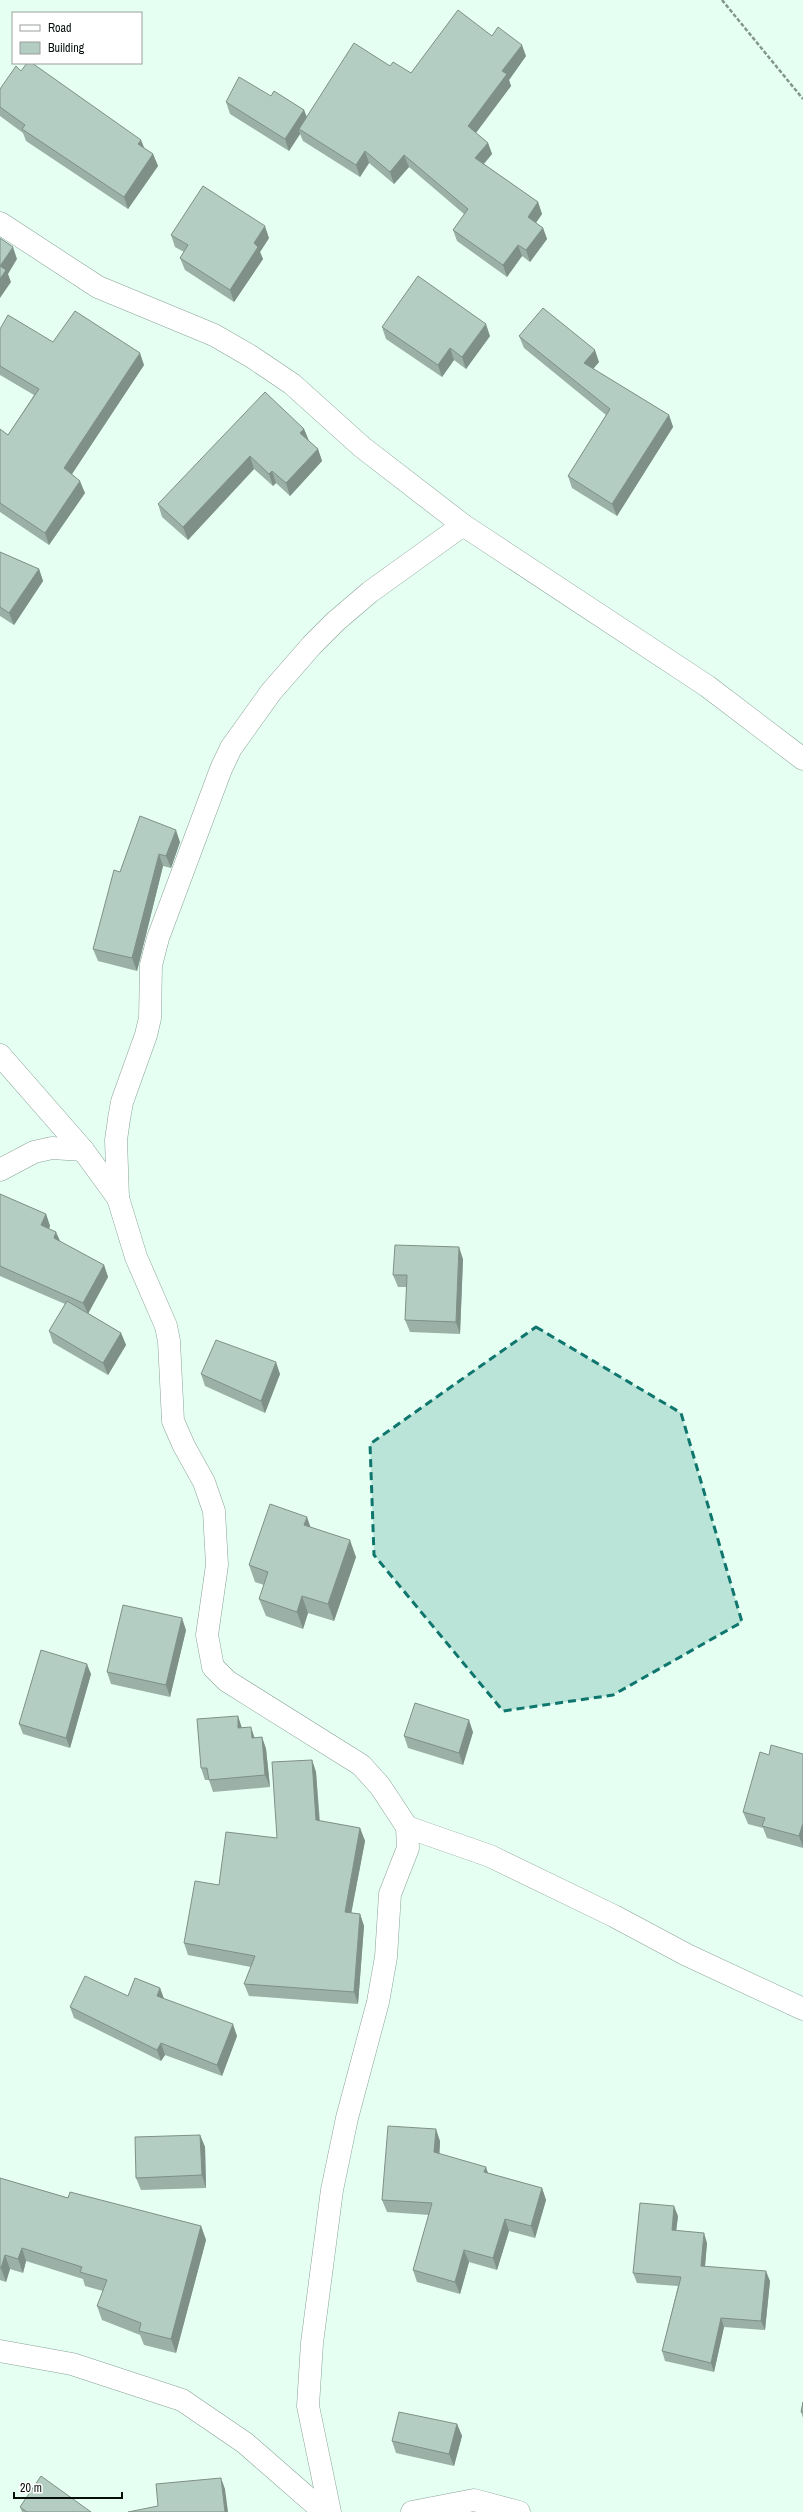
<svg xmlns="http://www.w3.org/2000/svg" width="803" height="2512" viewBox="0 0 803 2512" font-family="'Archivo Narrow',sans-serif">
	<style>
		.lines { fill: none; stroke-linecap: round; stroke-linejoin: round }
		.minor-casing { stroke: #8aa298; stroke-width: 23 }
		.path { stroke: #83958d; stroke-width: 2.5; stroke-dasharray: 4 2; stroke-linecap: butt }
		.minor { stroke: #fff; stroke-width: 22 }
		.wall { fill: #9bb0a7 }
		.shaded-wall { fill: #7e9088 }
		.building { fill: #b4cdc2; stroke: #7e9088 }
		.marked { fill: #0f766e; fill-opacity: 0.2; stroke: #0f766e; stroke-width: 3; stroke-dasharray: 8 5; stroke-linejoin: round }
	</style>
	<rect width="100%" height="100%" fill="#e5fff3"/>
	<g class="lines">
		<defs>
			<g id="minor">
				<path d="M0,223l98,64 116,48 38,22 40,27 70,63 101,78 244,161 96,73"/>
				<path d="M0,1055l83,95 35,48"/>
				<path d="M0,1170l34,-18 18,-4 31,2"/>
				<path d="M407,1827l83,29 124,60 73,39 116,54"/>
				<path d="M0,2351l72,13 110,36 63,43 79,69"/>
				<path d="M330,2512l-22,-106 4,-63 20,-153 15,-72 31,-116 8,-45 4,-63 18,-46 -1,-21 -27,-41 -19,-21 -134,-84 -14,-14 -6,-32 10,-70 -3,-54 -10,-29 -20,-36 -11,-25 -4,-80 -3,-15 -30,-69 -18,-59 -2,-58 3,-21 3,-17 24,-67 4,-17 1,-53 7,-27 63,-169 10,-21 40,-56 41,-47 24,-24 34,-29 93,-67"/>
				<path d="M412,2512l62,-12 45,12"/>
			</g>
		</defs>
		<use href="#minor" class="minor-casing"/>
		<path class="path" d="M722,0l81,99"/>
		<use href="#minor" class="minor"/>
	</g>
	<g class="wall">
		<path d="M492,36l34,20 -17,24 2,6 -35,47 12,10 4,11 -8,10 54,38 4,12 -6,9 7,5 4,11 -17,23 -8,-6 -15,21 -50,-36 -4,-11 11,-16 -55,-47 -15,17 -25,-21 -9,14 -57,-36 -3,-7 -11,17 -59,-37 -4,-12 45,-6 33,14 3,7 83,-51 21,7z"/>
		<path d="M21,71l132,83 5,12 -30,43 -102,-68 -3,-8 -23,-17v-27z"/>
		<path d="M171,235l98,3 -9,14 3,7 -29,43 -49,-32 -5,-12 4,-6 -9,-5z"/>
		<path d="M382,327l108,9 -24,33 -12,-9 -12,17 -56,-38z"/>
		<path d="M0,329l144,36 -72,109 13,19 -36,52 -49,-33v-83l8,6 26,-40 -34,-20z"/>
		<path d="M519,336l80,26 -6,7 76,46 4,12 -56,89 -45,-28 -4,-12 38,-61 -82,-67z"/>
		<path d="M304,429l5,12 9,8 4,12 -32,35 -14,-13 -3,3 -19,-17 -66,71 -26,-23 -4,-13z"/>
		<path d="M0,552l39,17 4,12 -29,44 -14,-9z"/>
		<path d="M180,842l-9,26 -8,-2 -26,105 -39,-10 -5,-12 27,-77z"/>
		<path d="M0,1194l46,20 4,12 -1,2 11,14 44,23 4,12 -20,36 33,20 5,12 -18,30 -55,-32 -4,-12 16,-27 -65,-28z"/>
		<path d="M463,1259l-3,75 -50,-2 -5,-12 2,-33h-9l-5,-12z"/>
		<path d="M201,1374h79l-15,39 -60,-27z"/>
		<path d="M311,1527l45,30 -22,64 -26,-8 -5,16 -37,-13 -7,-17 5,-14 -9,-3 -6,-17z"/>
		<path d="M186,1630l-16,67 -59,-13 -4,-12z"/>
		<path d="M91,1674l-21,74 -47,-14 -4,-10z"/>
		<path d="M242,1728l13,10 7,-1 4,12 4,38 -57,5 -4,-12h-4l-4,-12z"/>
		<path d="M473,1732l-10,33 -55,-17 -4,-12z"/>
		<path d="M803,1754v94l-36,-10 -4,-10 -15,-4 -5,-12 26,-57z"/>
		<path d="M312,1760l4,12 4,49 40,7 5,13 -14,72 9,1 4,12 -6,78 -109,-8 -5,-12 7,-17 -63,-12 -4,-12 35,-58 58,-47z"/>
		<path d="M160,1988l4,11 73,37 -15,40 -57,-21 -4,6 -87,-43 -4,-11 58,-11z"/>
		<path d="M200,2135l5,12 1,41 -65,2 -5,-12z"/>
		<path d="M440,2141l-1,13 49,19 54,15 4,12 -11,38 -26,-7 -12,39 -28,-8 -9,32 -43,-12 -4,-12 16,-55 -42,-3 -5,-12z"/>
		<path d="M0,2178l68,20 133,28 5,14 -30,113 -32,-8 -4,-10 -38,-15 -5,-14 6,-15 -18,-5 -2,-7 -57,-18 -3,12 -13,-4 -4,13 -6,-2z"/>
		<path d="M678,2216l-2,15 31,12 -2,24 65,14 -5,49 -41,-3 -10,45 -49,-11 -3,-10 16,-65 -41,-3 -4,-10z"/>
		<path d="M803,2402v16l-2,-6z"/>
		<path d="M457,2424l5,12 -8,30 -58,-13 -4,-12z"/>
		<path d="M20,2507l71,5h-69z"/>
	</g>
	<g class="shaded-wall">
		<path d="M522,45l4,11 -17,24 2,6 -39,52 -4,-12 34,-55z"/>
		<path d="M304,110l4,11 -9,8 1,5 -11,17 -4,-12z"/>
		<path d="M141,140l5,12 -8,-8z"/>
		<path d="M488,143l4,11 -13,15 -4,-11z"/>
		<path d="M365,151l4,12 -9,14 -4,-12z"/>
		<path d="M153,154l5,12 -30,43 -4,-12z"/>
		<path d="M404,155l5,12 -15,17 -4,-12z"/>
		<path d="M538,202l4,12 -10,14 -4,-11z"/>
		<path d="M265,226l4,12 -9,14 3,7 -29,43 -4,-12 24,-47z"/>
		<path d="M543,228l4,11 -17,23 -4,-12z"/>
		<path d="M518,245l4,11 -15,21 -4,-12z"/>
		<path d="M13,247l4,12 -9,15 3,8 -11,16v-32z"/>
		<path d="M486,324l4,12 -24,33 -4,-12z"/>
		<path d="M450,348l4,12 -12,17 -4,-12z"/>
		<path d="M595,350l4,12 -11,13 -4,-12z"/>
		<path d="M140,353l4,12 -76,115 -4,-12z"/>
		<path d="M669,415l4,12 -56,89 -5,-12z"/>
		<path d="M304,429l5,12 -9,-8z"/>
		<path d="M318,449l4,12 -32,35 -4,-13z"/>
		<path d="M250,456l4,13 -66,71 -5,-13z"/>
		<path d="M272,471l4,12 -3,3 -4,-12z"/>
		<path d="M80,481l5,12 -36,52 -4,-12z"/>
		<path d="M39,569l4,12 -29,44 -5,-12z"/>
		<path d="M176,830l4,12 -9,26 -5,-12z"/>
		<path d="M159,854l4,12 -26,105 -5,-13z"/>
		<path d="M46,1214l4,12 -5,10 -4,-11z"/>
		<path d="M56,1232l5,11 -7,-5z"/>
		<path d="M459,1247l4,12 -3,75 -4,-12z"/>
		<path d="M104,1265l4,12 -20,37 -5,-11z"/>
		<path d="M121,1333l5,12 -18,30 -5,-12z"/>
		<path d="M276,1362l4,12 -15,39 -4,-12z"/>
		<path d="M307,1517l6,17 -9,-9z"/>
		<path d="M350,1540l6,17 -22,64 -6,-17z"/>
		<path d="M302,1596l6,17 -5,16 -6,-17z"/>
		<path d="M182,1618l4,12 -16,67 -4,-12z"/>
		<path d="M87,1664l4,10 -21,74 -4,-10z"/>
		<path d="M238,1716l4,12h-4z"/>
		<path d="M469,1720l4,12 -10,33 -4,-12z"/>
		<path d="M251,1727l4,12 -3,-1z"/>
		<path d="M262,1737l4,12 4,38 -5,-12z"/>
		<path d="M312,1760l4,12 4,61 -4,-13z"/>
		<path d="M803,1823v24l-4,-11z"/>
		<path d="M360,1828l5,13 -16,84 -4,-13z"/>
		<path d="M360,1914l4,12 -6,78 -4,-12z"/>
		<path d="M160,1988l4,11 -7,-3z"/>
		<path d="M233,2024l4,12 -15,40 -5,-11z"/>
		<path d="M161,2043l4,12 -4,6 -4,-11z"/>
		<path d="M436,2129l4,12 -1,24 -5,-13z"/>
		<path d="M200,2135l5,12 1,41 -4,-13z"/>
		<path d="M486,2167l4,12 -6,-7z"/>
		<path d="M542,2188l4,12 -11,38 -4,-12z"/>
		<path d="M674,2206l4,10 -3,24 -3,-10z"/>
		<path d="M505,2219l4,12 -12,39 -4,-12z"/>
		<path d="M201,2226l5,14 -30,113 -5,-14z"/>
		<path d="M704,2233l3,10 -3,33 -3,-10z"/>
		<path d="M22,2248l4,13 -3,12 -5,-14z"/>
		<path d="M464,2250l5,12 -9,32 -5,-12z"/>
		<path d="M5,2255l5,14 -4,13 -5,-14z"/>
		<path d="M766,2271l4,10 -5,49 -4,-9z"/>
		<path d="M721,2318l3,9 -10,45 -3,-9z"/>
		<path d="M457,2424l5,12 -8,30 -5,-12z"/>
		<path d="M221,2478l4,11 3,23h-3z"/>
	</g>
	<g class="building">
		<path d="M458,10l34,26 6,-9 24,18 -20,26 5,3 -39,52 20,17 -13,15 63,44 -10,15 15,11 -17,22 -8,-5 -15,20 -50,-35 15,-21 -64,-54 -14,17 -25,-21 -9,14 -57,-36 55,-86 36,23 3,-4 18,11z"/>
		<path d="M27,63h5l109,77 -3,4 15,10 -29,43 -102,-68 3,-4 -25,-18v-18l16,-23 5,5z"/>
		<path d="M239,77l32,19 3,-5 30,19 -19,29 -59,-37z"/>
		<path d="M203,186l62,40 -11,17 4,4 -28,43 -50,-32 8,-13 -17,-10z"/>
		<path d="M0,238l13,9 -13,19 6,4 -6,9z"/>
		<path d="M418,276l68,48 -24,33 -12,-9 -12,17 -56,-38z"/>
		<path d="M543,308l52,42 -11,13 85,52 -57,89 -44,-28 42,-67 -91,-73z"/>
		<path d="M75,311l65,42 -76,115 16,13 -35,52 -45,-30v-74l8,6 31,-46 -39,-23v-37l8,-14 45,27z"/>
		<path d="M265,392l39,37 -4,4 18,16 -32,34 -14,-12 -3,3 -19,-18 -67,71 -25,-23z"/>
		<path d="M0,552l39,17 -30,44 -9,-6z"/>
		<path d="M140,816l36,14 -10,26 -7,-2 -27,104 -39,-9 21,-79 6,2z"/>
		<path d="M0,1194l46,20 -5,11 15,7 -2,6 50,27 -21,38 -83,-37z"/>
		<path d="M395,1245l64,2 -3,75 -51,-2 2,-45h-14z"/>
		<path d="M67,1301l54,32 -18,30 -54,-32z"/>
		<path d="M216,1340l60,22 -15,39 -60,-27z"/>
		<path d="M270,1504l37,13 -3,8 46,15 -22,64 -26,-8 -5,16 -38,-13 9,-27 -19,-7z"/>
		<path d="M123,1605l59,13 -16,67 -59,-13z"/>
		<path d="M41,1650l46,14 -21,74 -47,-14z"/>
		<path d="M415,1703l54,17 -10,33 -55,-17z"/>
		<path d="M238,1716v12l13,-1 1,11 10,-1 3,38 -56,5 -2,-12h-6l-4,-49z"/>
		<path d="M771,1745l32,9v69l-4,13 -37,-10 3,-8 -22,-6 17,-60 9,3z"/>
		<path d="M312,1760l4,60 44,8 -15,84 15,2 -6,78 -110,-8 11,-28 -71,-13 11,-62 24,4 7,-53 51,6 -5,-76z"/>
		<path d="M85,1976l43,20 7,-18 25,10 -3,8 76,28 -16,41 -56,-22 -4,7 -87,-43z"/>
		<path d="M388,2126l48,3 -2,23 52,15 -2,5 58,16 -11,38 -26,-7 -12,39 -29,-8 -9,32 -42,-12 19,-67 -50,-3z"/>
		<path d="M200,2135l2,40 -66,3 -1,-41z"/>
		<path d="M0,2178l68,20 2,-6 131,34 -30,113 -32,-8 2,-8 -44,-17 10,-26 -27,-8 2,-5 -60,-19 -4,11 -13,-4 -4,13h-1z"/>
		<path d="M640,2203l34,3 -2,24 32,3 -3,33 65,5 -5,50 -40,-3 -10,45 -49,-12 19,-74 -48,-4z"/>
		<path d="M803,2402v10h-2z"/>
		<path d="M399,2412l58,12 -8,30 -57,-13z"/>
		<path d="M41,2476l50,36h-64l-7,-5z"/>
		<path d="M221,2478l4,34h-97l30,-6 -2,-22z"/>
	</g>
	<path class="marked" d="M536,1327l145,86 61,209 -129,73 -110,16 -129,-156 -4,-111z"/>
	<rect x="12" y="12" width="130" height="52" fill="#ffffff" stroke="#9b9f9d"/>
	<rect x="20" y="25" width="20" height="6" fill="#ffffff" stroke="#9b9f9d"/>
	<text x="48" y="32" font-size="12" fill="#060f0b">Road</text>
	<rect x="20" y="42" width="20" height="12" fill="#b4cdc2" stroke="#9b9f9d"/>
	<text x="48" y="52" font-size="12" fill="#060f0b">Building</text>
	<path d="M14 2492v6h108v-6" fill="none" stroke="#060f0b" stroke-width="2"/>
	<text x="20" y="2492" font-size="12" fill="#060f0b" stroke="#ffffff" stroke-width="3" paint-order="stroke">20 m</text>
</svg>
